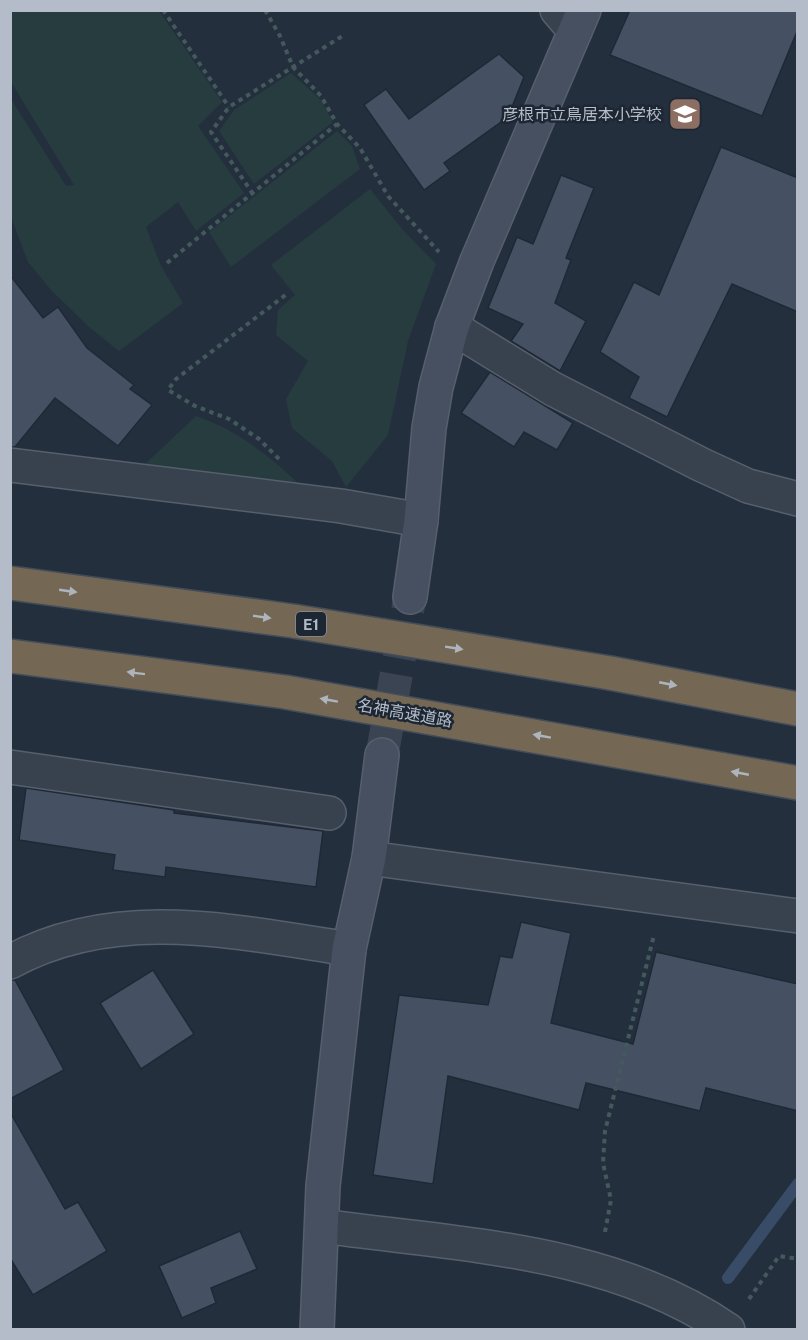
<svg xmlns="http://www.w3.org/2000/svg" width="808" height="1340" viewBox="0 0 808 1340" font-family="'Public Sans','Noto Sans JP',sans-serif">
	<style>
		.green { fill: #263c3f }
		.lines { fill: none; stroke-linecap: round; stroke-linejoin: round }
		.stream { stroke: #394c67; stroke-width: 12 }
		.building { fill: #455162; stroke: #1f2835; stroke-width: 1.5 }
		.secondary-tunnel { stroke: #3a4453; stroke-width: 33; stroke-dasharray: 33 16; stroke-linecap: butt }
		.street-casing { stroke: #565f6c; stroke-width: 36 }
		.secondary-casing { stroke: #565f6c; stroke-width: 36 }
		.highway-casing { stroke: #434c59; stroke-width: 36 }
		.path { stroke: #44595c; stroke-width: 4; stroke-dasharray: 4.5 4.5; stroke-linecap: butt }
		.street { stroke: #38414e; stroke-width: 33 }
		.secondary { stroke: #465061; stroke-width: 33 }
		.highway { stroke: #746855; stroke-width: 33 }
		.oneway { fill: #aeb4bd }
		.labels { text-anchor: middle; dominant-baseline: central; stroke-width: 5; stroke-linejoin: round; paint-order: stroke }
		.shield { fill: #1d2633; stroke: #878f9c; stroke-width: 1.5 }
		.shield-label { font-size: 15px; font-weight: bold; fill: #b4bcc9 }
		.poi-label { font-size: 16px; fill: #b4bcc9; stroke: #1d2633; text-anchor: end }
		.street-label { font-size: 16px; fill: #b4bcc9; stroke: #1d2633 }
	</style>
	<rect width="100%" height="100%" fill="#242f3e"/>
	<g class="green">
		<path d="M159,11l63,91 -24,24 46,67 -48,38 -18,-29 -32,25 15,39 22,37 -64,48 -30,-24 -38,-37 -23,-28 -17,-45v-118l55,87 8,-1 -63,-103v-71z"/>
		<path d="M291,73l29,26 13,23 -79,62 -35,-53 15,-21z"/>
		<path d="M337,131l15,15 8,23 -129,98 -22,-35z"/>
		<path d="M370,189l32,40 34,35 -28,77 -20,94 -42,52 -14,-26 -40,-33 -6,-29 22,-38 -32,-26 2,-25 17,-15 -24,-30z"/>
		<path d="M196,416c39,13 71,38 101,66l-1,6 -155,-20z"/>
	</g>
	<g class="lines">
		<path class="stream" d="M728,1278l70,-94"/>
	</g>
	<g class="building">
		<path d="M630,10h168v19l-36,87 -152,-61z"/>
		<path d="M499,54l25,23 -16,40 -64,46 6,8 -26,19 -60,-85 22,-16 23,30z"/>
		<path d="M721,147l77,31v134l-66,-28 -65,133 -38,-19 10,-21 -39,-25 34,-70 25,13z"/>
		<path d="M561,175l33,13 -28,70 5,2 -16,43 31,18 -26,50 -49,-30 12,-17 -35,-16 29,-71 16,7z"/>
		<path d="M10,275l33,43 15,-11 29,41 47,37 -4,4 22,16 -34,41 -63,-48 -40,49h-5z"/>
		<path d="M490,372l83,51 -16,27 -33,-18 -10,15 -53,-34z"/>
		<path d="M26,788l148,22v3l149,18 -7,56 -150,-20 -1,10 -52,-7 2,-15 -96,-15z"/>
		<path d="M521,922l50,11 -20,90 82,21 23,-92 142,32v127l-92,-23 -6,23 -114,-28 -7,27 -131,-34 -15,108 -60,-9 26,-180 89,10 12,-49 12,2z"/>
		<path d="M153,970l41,64 -53,35 -41,-66z"/>
		<path d="M10,980h5l49,90 -54,29z"/>
		<path d="M10,1112l55,97 13,-7 29,49 -74,44 -23,-37z"/>
		<path d="M240,1231l17,38 -46,19 5,15 -34,15 -23,-52z"/>
	</g>
	<g class="lines">
		<path class="secondary-tunnel" d="M382,755l28,-158"/>
		<defs>
			<g id="street">
				<path d="M557,10l18,21"/>
				<path d="M452,327l101,62 149,76 46,21 50,13"/>
				<path d="M10,465l331,41 80,14"/>
				<path d="M10,767l319,46"/>
				<path d="M369,858l429,58"/>
				<path d="M10,962c107,-58 226,-30 339,-13"/>
				<path d="M322,1226c137,19 289,23 406,104"/>
			</g>
			<g id="secondary">
				<path d="M410,597l11,-77 8,-92 7,-41 16,-60 25,-66 107,-251"/>
				<path d="M317,1330l6,-144 26,-237 20,-91 13,-103"/>
			</g>
			<g id="highway">
				<path d="M10,583l283,38 317,52 188,36"/>
				<path d="M10,656l275,36 513,91"/>
			</g>
		</defs>
		<use href="#street" class="street-casing"/>
		<use href="#secondary" class="secondary-casing"/>
		<use href="#highway" class="highway-casing"/>
		<g class="path">
			<path d="M163,10l66,97"/>
			<path d="M265,10l15,26 13,31 28,29 16,28 23,24 28,48 51,56"/>
			<path d="M253,194l-42,-62 18,-25 115,-72"/>
			<path d="M167,263l170,-139"/>
			<path d="M279,459l-20,-20 -30,-20 -34,-13 -27,-16 8,-11 112,-86"/>
			<path d="M605,1232l6,-32 -8,-37 2,-32 49,-196"/>
			<path d="M749,1299l30,-43 19,3"/>
		</g>
		<use href="#street" class="street"/>
		<use href="#secondary" class="secondary"/>
		<use href="#highway" class="highway"/>
	</g>
	<defs><path id="oneway-solid" d="M-6-.8H1V-3.2L6.5 0L1 3.2V.8H-6Z" transform="scale(1.5)"/></defs>
	<g class="oneway">
		<use href="#oneway-solid" transform="translate(68 591) rotate(8)"/>
		<use href="#oneway-solid" transform="translate(262 617) rotate(8)"/>
		<use href="#oneway-solid" transform="translate(454 648) rotate(9)"/>
		<use href="#oneway-solid" transform="translate(136 673) rotate(-173)"/>
		<use href="#oneway-solid" transform="translate(668 684) rotate(11)"/>
		<use href="#oneway-solid" transform="translate(329 700) rotate(-170)"/>
		<use href="#oneway-solid" transform="translate(542 736) rotate(-170)"/>
		<use href="#oneway-solid" transform="translate(740 773) rotate(-169)"/>
	</g>
	<defs>
		<symbol id="school-square" viewBox="-11 -11 22 22"><rect x="-9" y="-9" width="18" height="18" rx="4" fill="#8d6e63" stroke="#1d2633"/><path d="M0-5L7-2L0 1L-7-2ZM-4 1L0 2.5L4 1V4Q0 6-4 4Z" fill="#fff"/></symbol>
	</defs>
	<g fill-rule="evenodd">
		<use href="#school-square" x="666" y="95" width="38" height="38"/>
	</g>
	<g class="labels">
		<rect class="shield" x="296" y="612" width="30" height="24" rx="4.5"/>
		<g class="shield-label">
			<text x="311" y="624">E1</text>
		</g>
		<g class="poi-label">
			<text x="662" y="114">彦根市立鳥居本小学校</text>
		</g>
		<g class="street-label">
			<text transform="translate(405 713) rotate(10)">名神高速道路</text>
		</g>
	</g>
	<rect width="808" height="1340" fill="none" stroke="#b4bcc9" stroke-width="24"/>
</svg>
